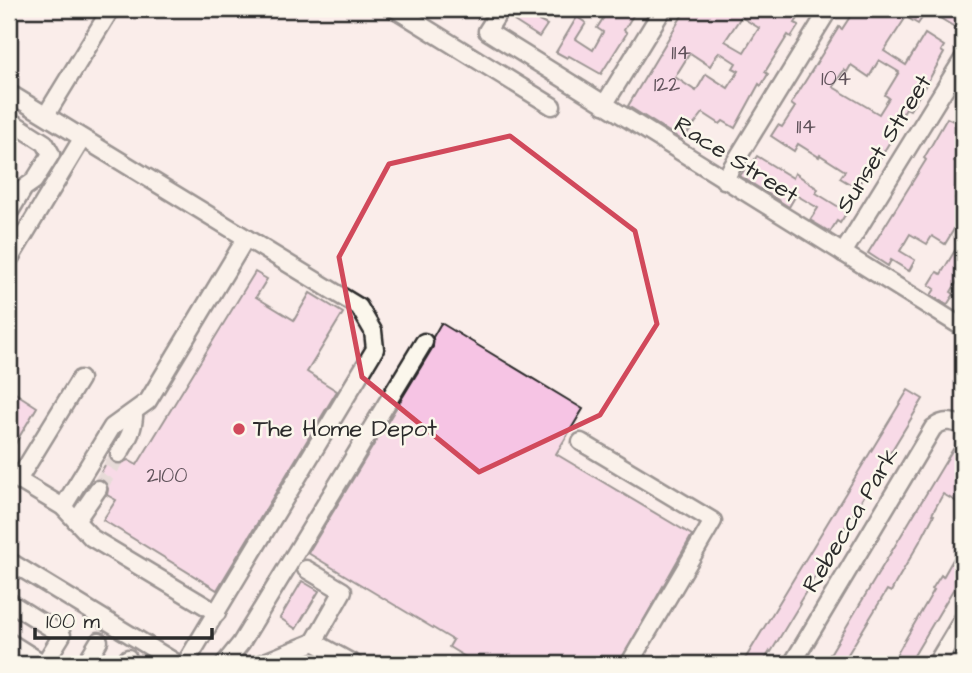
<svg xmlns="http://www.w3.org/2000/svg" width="972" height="673" viewBox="0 0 972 673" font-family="'Architects Daughter',sans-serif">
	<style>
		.building { fill: #f6c4e4; stroke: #2b2b2b; stroke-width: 2; fill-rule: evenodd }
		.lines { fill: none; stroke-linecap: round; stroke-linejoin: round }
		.minor-tunnel { stroke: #d1c6c4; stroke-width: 16; stroke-dasharray: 16 8; stroke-linecap: butt }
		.minor-casing { stroke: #2b2b2b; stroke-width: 21 }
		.minor { stroke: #fbf7ec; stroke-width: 16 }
		.marked { fill: none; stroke: #d1495b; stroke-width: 5; stroke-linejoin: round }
		.poi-dot { fill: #d1495b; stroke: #fbf7ec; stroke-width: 2.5 }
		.labels { text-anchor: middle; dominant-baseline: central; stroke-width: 5; stroke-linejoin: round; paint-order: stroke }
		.number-label { font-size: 21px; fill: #5e5159 }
		.street-label { font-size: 24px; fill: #2b2b2b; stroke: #fbf7ec }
		.poi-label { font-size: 24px; fill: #2b2b2b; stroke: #fbf7ec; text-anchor: start }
	</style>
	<rect width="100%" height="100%" fill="#faedea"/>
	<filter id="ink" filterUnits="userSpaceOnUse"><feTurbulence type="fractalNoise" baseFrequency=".0143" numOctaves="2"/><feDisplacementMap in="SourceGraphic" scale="14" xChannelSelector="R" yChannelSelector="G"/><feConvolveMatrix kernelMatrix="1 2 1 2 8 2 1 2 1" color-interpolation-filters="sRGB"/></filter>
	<g filter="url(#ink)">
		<g class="building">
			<path d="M521,9h25l-7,12 8,4 -8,12 -25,-16z"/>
			<path d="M609,9h28l-13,21 3,3 -26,41 -32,-18 -2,2 -11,-6 21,-35 9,6 -10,16 17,11 10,-18 -6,-4z"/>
			<path d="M686,9h86l8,4 3,-4h21l-9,14 4,2 -8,12 -3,-2 -23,37 3,2 -7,12 -2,-2 -24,44 -12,-7 -3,3 -17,-11 -21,27 -54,-34zM741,17l18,11 -15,24 -19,-11zM719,52l17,11 -3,5 6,3 -11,17 -22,-14 -10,17 -21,-14 15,-24 20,13z"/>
			<path d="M855,9h73l-10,15 -12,-7 -22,34 22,14 19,-31 19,12 -3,5 3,2 -14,25 -20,32 -4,-2 -12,20 3,2 -17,28 -11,16 -3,-2 -9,16 -17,-10 5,-7 -25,-16 -1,2 -21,-13 -4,7 -23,-15 7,-11 4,2 13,-20 -4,-3 48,-77 3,2zM879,60l20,12 -14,23 4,3 -10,16 -46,-27 11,-17 3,2 4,-7 18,12z"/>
			<path d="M939,9h14l10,6v17l-28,-17z"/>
			<path d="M963,104v42l-9,15 9,6v17l-8,14 8,6v19l-4,-2 -14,23 -13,-8 -5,8 -17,-10 -10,17 15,9 -6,11 -18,-11 -3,6 -20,-13 58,-93 -2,-2 23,-40 6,3z"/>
			<path d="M757,156l36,22 2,-5 23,16 -2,4 31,19 -7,11 -3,-2 -7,11 -20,-12 8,-12 -22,-13 -7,12 -49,-31 7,-10 2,2z"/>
			<path d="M963,237v35l-12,20 3,2 -7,11 -16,-10 4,-6 -6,-4 8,-13 4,2z"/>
			<path d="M255,272l12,7 -11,18 38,23 16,-27 33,20 -36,59 30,19 -120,199 -114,-70 13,-20 -9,-5 1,-6 -4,-8 -7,-2 12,-21 9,6 10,-4 9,5z"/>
			<path d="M441,323l142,86 -27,45 136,81 -73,129h-142l-28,-17 4,-7 -145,-87 125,-206v-10z"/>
			<path d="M9,389l28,18 -28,47z"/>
			<path d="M908,390l15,9 -124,204 1,1 -29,48 -1,-1 -8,13h-20z"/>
			<path d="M953,449l10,6 -4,10 4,3 -4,6 4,3 -4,13 4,3 -6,9 -14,-8 -11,20 2,1 -11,21 -28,48 -4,8 -4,-2 -45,74h-18z"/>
			<path d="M963,542v31l-54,91h-18l43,-74 -2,-1 9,-14 2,2z"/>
			<path d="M302,581l17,10 -23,38 -16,-11z"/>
		</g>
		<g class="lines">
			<path class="minor-tunnel" d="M98,489l21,-35"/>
			<defs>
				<g id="minor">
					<path d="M395,9l157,97"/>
					<path d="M501,9l-14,22 472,294h4"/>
					<path d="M9,93l350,214 14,24 2,18 -190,315"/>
					<path d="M604,105l59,-96"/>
					<path d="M46,115l65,-106"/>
					<path d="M9,120l36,23 6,11 -17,27 -10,7 -15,25"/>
					<path d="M724,180l105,-171"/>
					<path d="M843,253l120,-194"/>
					<path d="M9,260l73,-121"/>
					<path d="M80,379l-62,101 45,27 29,31 125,75"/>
					<path d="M581,442l132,79 -84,143"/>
					<path d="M119,454c8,-13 16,-26 15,-42"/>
					<path d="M63,507l49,-80 36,-26 98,-163"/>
					<path d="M76,521l22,-32"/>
					<path d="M9,561l169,103"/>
					<path d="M306,569l37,22 -29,51"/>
					<path d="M9,602l53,33 -18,29 -35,-22"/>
					<path d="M85,664l14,-23"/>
					<path d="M124,664l4,-6"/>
					<path d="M224,664l17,-21 183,-301"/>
					<path d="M260,664l54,-22 40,22"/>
					<path d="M792,664l141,-236c10,-8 19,-8 30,-1"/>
					<path d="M936,664l27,-45"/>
				</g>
			</defs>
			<use href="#minor" class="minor-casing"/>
			<use href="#minor" class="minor"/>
		</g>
	</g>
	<path d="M0 0H972V673H0ZM510,136l125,95 22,93 -57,91 -121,57 -117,-95 -23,-120 50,-93z" fill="#faedea" fill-opacity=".55" fill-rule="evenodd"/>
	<path class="marked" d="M510,136l125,95 22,93 -57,91 -121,57 -117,-95 -23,-120 50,-93z"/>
	<circle class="poi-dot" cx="239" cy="429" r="7"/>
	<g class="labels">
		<g class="number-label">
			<text x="681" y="52">114</text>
			<text x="836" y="78">104</text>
			<text x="667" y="84">122</text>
			<text x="806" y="126">114</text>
			<text x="167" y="475">2100</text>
		</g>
		<g class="street-label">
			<text transform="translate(884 144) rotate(-58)">Sunset Street</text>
			<text transform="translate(736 160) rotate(32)">Race Street</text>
			<text transform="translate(851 520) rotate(-59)">Rebecca Park</text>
		</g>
		<g class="poi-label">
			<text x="253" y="429">The Home Depot</text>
		</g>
	</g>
	<rect width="972" height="673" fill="none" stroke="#fbf7ec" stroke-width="35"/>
	<rect x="18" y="18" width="937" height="638" fill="none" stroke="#2b2b2b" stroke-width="2.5" filter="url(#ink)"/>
	<path d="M35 628v10h177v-10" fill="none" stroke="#2b2b2b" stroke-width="3.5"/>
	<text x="46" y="628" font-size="21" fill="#2b2b2b" stroke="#fbf7ec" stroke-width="5" paint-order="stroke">100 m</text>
</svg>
